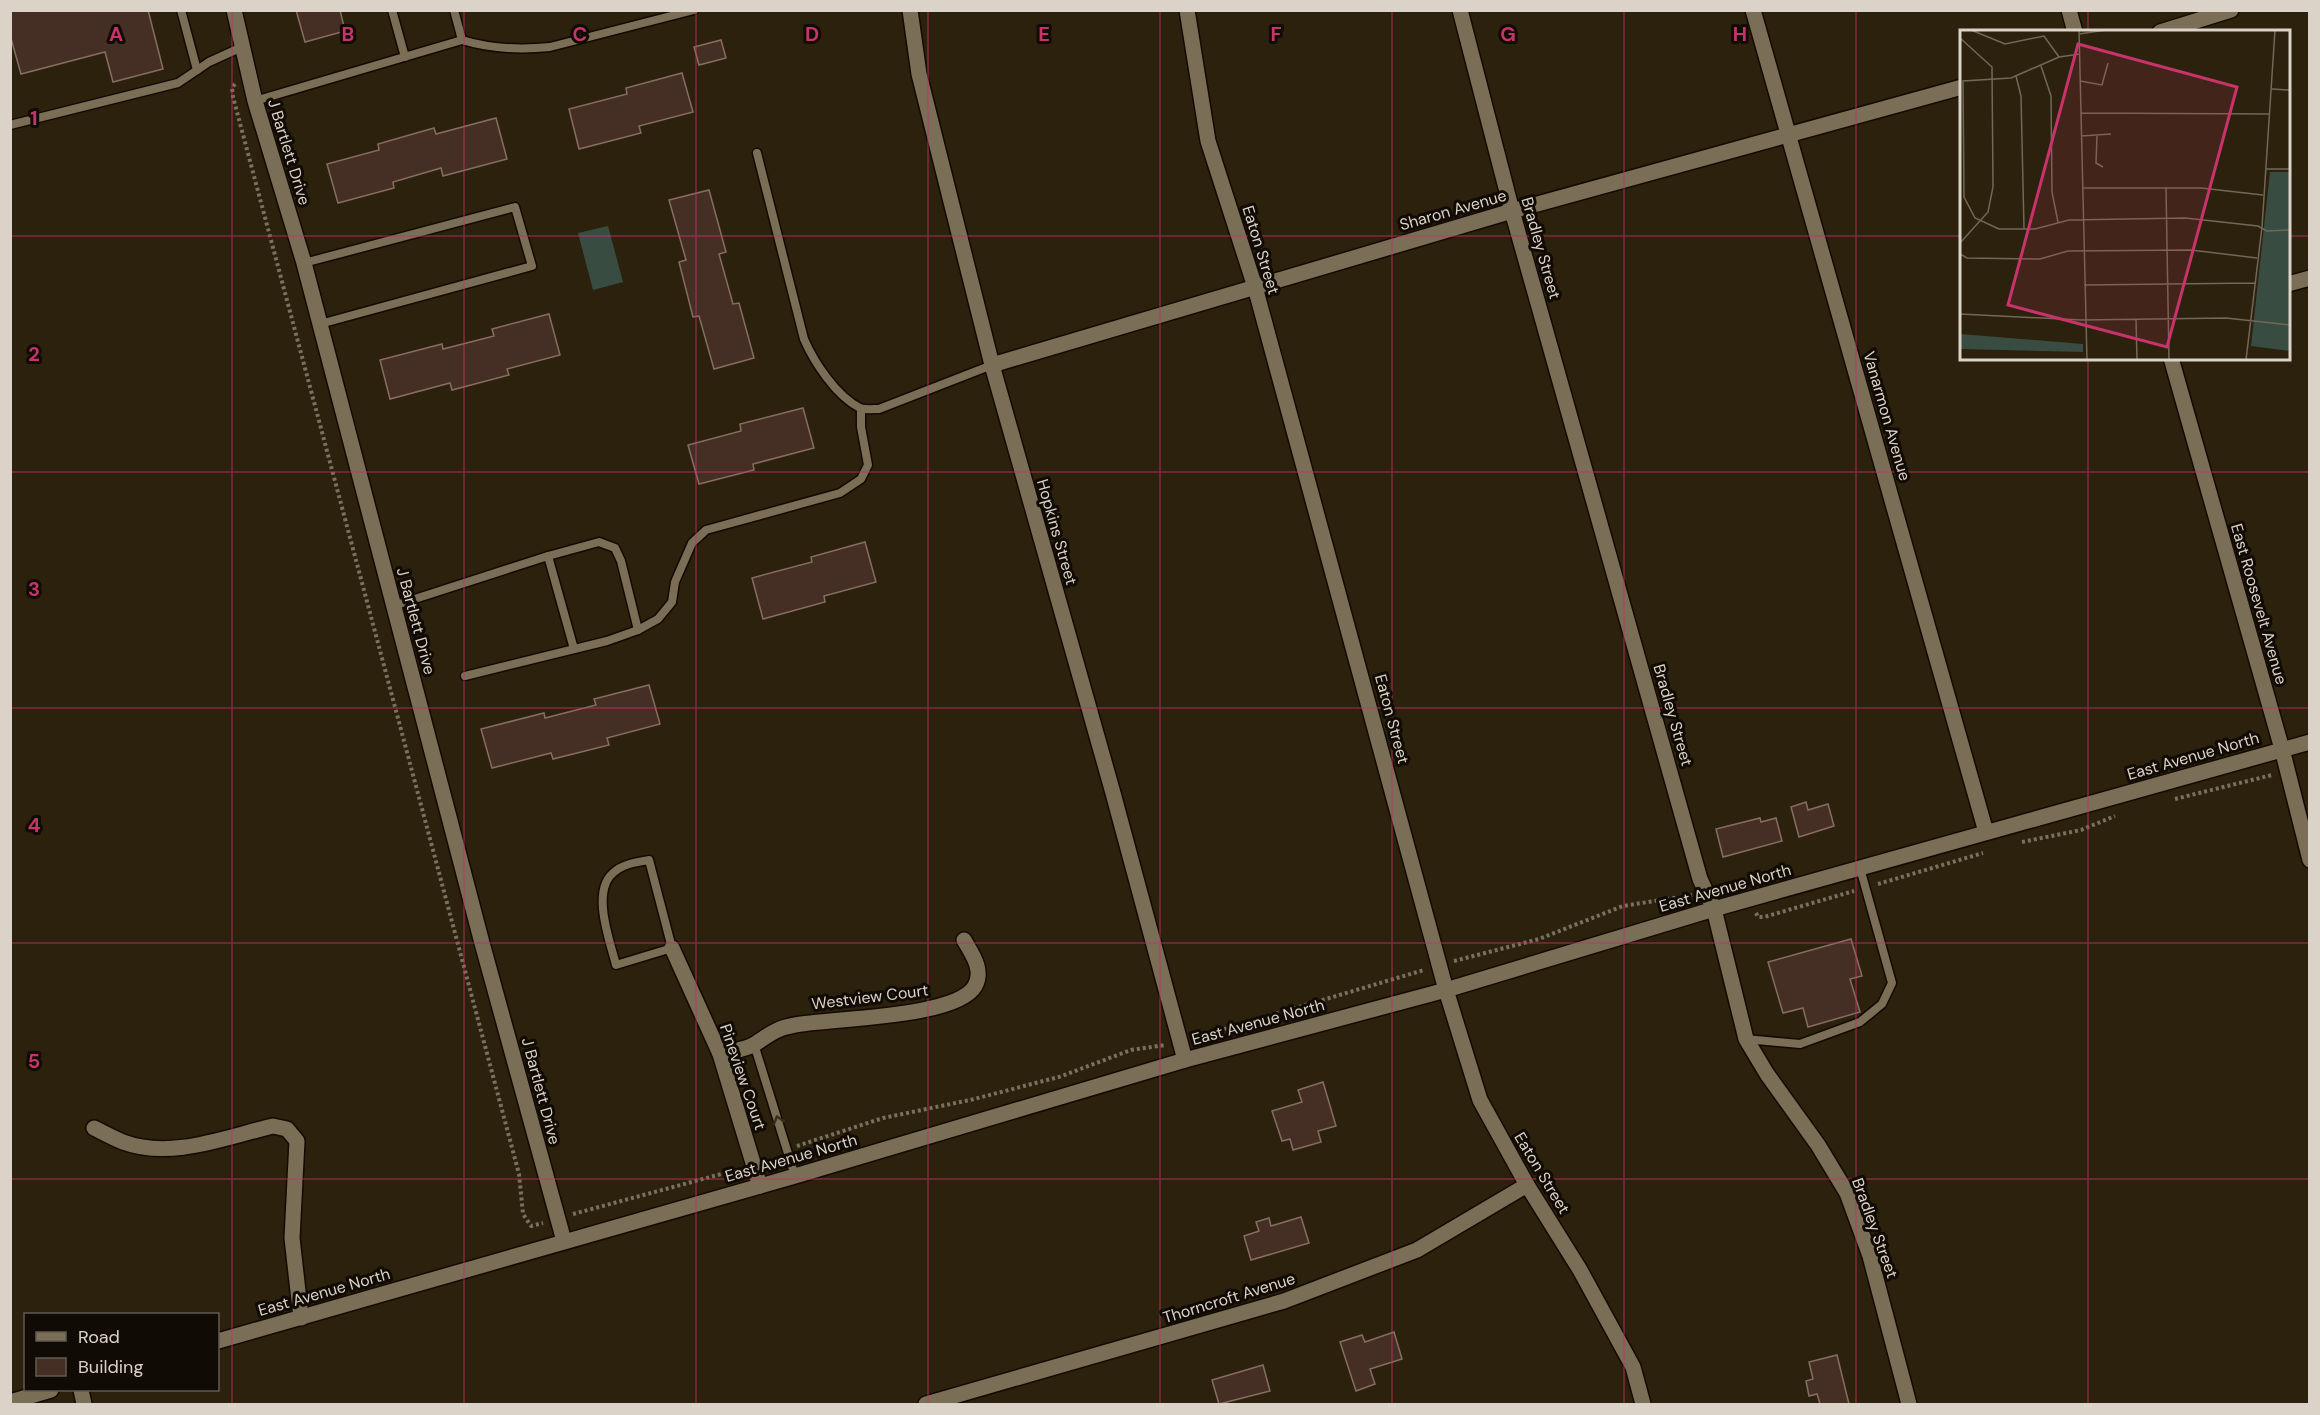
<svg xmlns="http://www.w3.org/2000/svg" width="2320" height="1415" viewBox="0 0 2320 1415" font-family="'DM Sans',sans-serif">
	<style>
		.green { fill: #394c41 }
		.building { fill: #452f25; stroke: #866d61; stroke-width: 1.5 }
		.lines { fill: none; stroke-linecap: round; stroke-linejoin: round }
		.lane-casing { stroke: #140a00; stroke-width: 11 }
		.street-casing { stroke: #140a00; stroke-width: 18 }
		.path { stroke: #7a7060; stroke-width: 4; stroke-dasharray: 3 3; stroke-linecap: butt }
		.lane { stroke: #7a6e57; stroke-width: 8 }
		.street { stroke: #7a6e57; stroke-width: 15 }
		.oneway { stroke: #352e21 }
		.grid { fill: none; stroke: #c6346b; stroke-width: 1.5; stroke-opacity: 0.55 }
		.labels { text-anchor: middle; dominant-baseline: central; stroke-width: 6; stroke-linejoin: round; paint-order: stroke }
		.street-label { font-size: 16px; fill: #dbd3c7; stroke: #100b04 }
		.inset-road { fill: none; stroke: #726857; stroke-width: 1.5 }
		.view { fill: #c6346b; fill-opacity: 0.15; stroke: #c6346b; stroke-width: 3 }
		.inset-edge { fill: none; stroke: #dbd3c7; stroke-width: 3 }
		.grid-label { font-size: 20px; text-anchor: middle; font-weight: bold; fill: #c6346b; stroke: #100b04; stroke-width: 6; stroke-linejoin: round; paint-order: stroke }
	</style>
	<rect width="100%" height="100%" fill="#2c210d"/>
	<path class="green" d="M608,226l15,56 -30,8 -15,-57z"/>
	<g class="building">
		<path d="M10,10h138l15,59 -50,13 -8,-30 -84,22 -11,-39z"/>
		<path d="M296,10h44l5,21 -40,11z"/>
		<path d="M721,40l5,18 -27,7 -5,-18z"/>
		<path d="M682,73l11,39 -54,14 2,7 -62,16 -10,-40 58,-15 -1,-6z"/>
		<path d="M496,118l11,41 -64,17 -2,-8 -48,14 1,6 -56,15 -11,-39 52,-14 -1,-6 56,-16 2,6z"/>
		<path d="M709,190l17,62 -7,2 14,50 6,-1 15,55 -40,11 -15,-53 -6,1 -14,-55 7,-2 -17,-60z"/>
		<path d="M549,314l11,41 -53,14 2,6 -57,15 -2,-7 -60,16 -10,-39 62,-16 1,5 51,-13 -2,-7z"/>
		<path d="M803,408l11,40 -61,16 1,6 -55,14 -11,-39 53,-14 -1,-7z"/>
		<path d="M865,542l11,40 -52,14 1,6 -62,17 -11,-41 60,-16 -1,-5z"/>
		<path d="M649,685l11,39 -53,14 2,7 -56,14 -2,-6 -59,15 -11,-39 63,-16 1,5 51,-13 -2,-6z"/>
		<path d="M1806,802l2,8 20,-6 6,22 -35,11 -8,-30z"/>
		<path d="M1760,818l1,4 15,-4 6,23 -59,16 -7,-28z"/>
		<path d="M1851,939l11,37 -12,3 10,33 -52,15 -5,-19 -20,5 -15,-51z"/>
		<path d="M1323,1082l13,44 -18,5 3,11 -28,8 -3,-11 -8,2 -10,-30 30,-9 -4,-12z"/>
		<path d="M1301,1217l8,26 -58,17 -7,-24 15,-5 -3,-9 13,-4 2,8z"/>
		<path d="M1394,1332l8,27 -32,10 5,15 -19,7 -16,-49 22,-7 3,7z"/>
		<path d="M1837,1355l12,49h-29l-3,-10 -8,2 -3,-15 7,-2 -4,-17z"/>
		<path d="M1263,1365l7,26 -51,13 -7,-24z"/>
	</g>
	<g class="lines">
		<defs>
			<g id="lane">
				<path d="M181,10l16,60"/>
				<path d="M392,10l13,47"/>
				<path d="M454,10l8,30"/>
				<path d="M255,101l207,-61c29,9 58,10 88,7l144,-37"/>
				<path d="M10,125l168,-42 31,-21 33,-15"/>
				<path d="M757,153l47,186c10,23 32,57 56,69 5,2 13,1 19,1l113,-44"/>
				<path d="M304,263l211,-56 17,59 -212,58"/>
				<path d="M548,556l51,-14 16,6 6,13 17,69"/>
				<path d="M393,606l155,-50 26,93"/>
				<path d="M465,676l142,-35 31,-11 20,-11 14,-17 3,-20 17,-39 14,-13 134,-37 21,-14 7,-14 -7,-38v-18"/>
				<path d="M649,860l23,88 -56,17c-6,-24 -25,-73 -3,-92 9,-9 24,-11 36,-13z"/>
				<path d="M1746,1039l54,5 60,-22 22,-18 10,-21 -32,-115"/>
				<path d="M754,1044l41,132"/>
			</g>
			<g id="street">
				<path d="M234,10l21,91 49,162 178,680 82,298"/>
				<path d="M910,10l9,64 73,291 121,428 72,267"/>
				<path d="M1187,10l21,131 47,146 191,703 34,110 47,85 53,85 53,97 10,37"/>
				<path d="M1460,10l52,201 188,668 14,30 32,130 21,35 51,71 29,48 23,63 39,148"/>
				<path d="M1753,10l233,822"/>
				<path d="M2069,10l6,22"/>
				<path d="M2160,32l71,-22"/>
				<path d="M2288,284l22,-6"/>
				<path d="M2171,358l111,391 28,111"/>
				<path d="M992,365l520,-154 450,-124"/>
				<path d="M672,948l48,106 40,132"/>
				<path d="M720,1054c11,-3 25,-4 35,-10 15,-10 22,-16 40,-19 37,-7 162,-7 180,-39 9,-16 -3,-32 -11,-46"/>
				<path d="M94,1128c10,5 19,10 29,14 48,18 103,-5 150,-16l14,3 10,12 -5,97 9,80"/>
				<path d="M218,1341l577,-165 390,-116 261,-70 268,-81 596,-167"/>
				<path d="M81,1390l3,14"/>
				<path d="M10,1402l41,-12"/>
				<path d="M926,1404l358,-103 133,-51 110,-65"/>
			</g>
		</defs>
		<use href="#lane" class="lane-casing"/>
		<use href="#street" class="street-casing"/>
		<g class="path">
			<path d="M235,84l-3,4 1,9 286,1077 4,40 8,12 12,-3"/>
			<path d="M2175,799l97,-24"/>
			<path d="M2022,842l59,-12 34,-14"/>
			<path d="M1878,884l105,-31"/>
			<path d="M1756,913l2,4h6l90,-26"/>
			<path d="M1454,961l85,-22 84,-33 69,-11"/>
			<path d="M1201,1036l223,-66"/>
			<path d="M797,1146l86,-28 87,-18 89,-23 72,-27 34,-5"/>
			<path d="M573,1214l167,-45"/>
		</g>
		<use href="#lane" class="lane"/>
		<use href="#street" class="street"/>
	</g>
	<defs><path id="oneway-chevron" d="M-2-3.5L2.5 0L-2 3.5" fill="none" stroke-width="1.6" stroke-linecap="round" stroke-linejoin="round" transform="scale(1.5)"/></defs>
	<use class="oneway" href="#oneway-chevron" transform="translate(778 1120) rotate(-107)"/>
	<path class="grid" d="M232,10v1394M464,10v1394M696,10v1394M928,10v1394M1160,10v1394M1392,10v1394M1624,10v1394M1856,10v1394M2088,10v22M10,236h1952M2288,236h22M2088,358v1046M10,472h2300M10,708h2300M10,943h2300M10,1179h2300"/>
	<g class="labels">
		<g class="street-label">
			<text transform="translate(289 152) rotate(73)">J Bartlett Drive</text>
			<text transform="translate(1453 210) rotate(-16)">Sharon Avenue</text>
			<text transform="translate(1541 248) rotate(74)">Bradley Street</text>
			<text transform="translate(1261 250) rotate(73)">Eaton Street</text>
			<text transform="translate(1887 416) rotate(74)">Vanarmon Avenue</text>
			<text transform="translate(1057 532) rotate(74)">Hopkins Street</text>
			<text transform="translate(2259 604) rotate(74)">East Roosevelt Avenue</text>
			<text transform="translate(416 621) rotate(75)">J Bartlett Drive</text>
			<text transform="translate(1673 715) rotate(74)">Bradley Street</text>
			<text transform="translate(1392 719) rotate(75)">Eaton Street</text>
			<text transform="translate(2193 756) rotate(-16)">East Avenue North</text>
			<text transform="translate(1725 888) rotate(-16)">East Avenue North</text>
			<text transform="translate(870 997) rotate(-7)">Westview Court</text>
			<text transform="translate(1258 1022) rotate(-15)">East Avenue North</text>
			<text transform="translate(743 1077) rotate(71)">Pineview Court</text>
			<text transform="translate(541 1091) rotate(75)">J Bartlett Drive</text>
			<text transform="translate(791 1158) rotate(-16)">East Avenue North</text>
			<text transform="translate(1542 1173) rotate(59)">Eaton Street</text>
			<text transform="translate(1875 1228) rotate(70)">Bradley Street</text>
			<text transform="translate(324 1292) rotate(-16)">East Avenue North</text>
			<text transform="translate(1229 1298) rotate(-17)">Thorncroft Avenue</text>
		</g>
	</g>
	<g transform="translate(1960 30)">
		<rect width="330" height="330" fill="#2c210d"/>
		<path d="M310,142h20v179l-39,-5zM0,304l123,10v8l-123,-3z" fill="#394c41"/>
		<path class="inset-road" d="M11,0l34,14 39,-8 15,21M119,0l8,330M119,4l27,-4M0,8l32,29 1,120 -5,25 -28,31M120,24l-21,3 -48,21 -48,3 1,116 11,21 24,11h36l34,-9 116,-2 73,8 9,5 23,-1M81,36l10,30 1,96 6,30M56,46l5,20 3,133M120,51l22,4 6,-22M312,59l18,1M121,83l189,1M121,106l30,-2M137,106l-1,27 7,4M306,139h24M206,157l3,173M123,158h118l62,7M0,224l7,4 73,1 28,-8 123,-1 66,8M124,255l171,-2M0,284l122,6 144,-2 64,7M176,289l1,41M286,330l16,-133 13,-197"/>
		<path class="view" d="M118,14l159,43 -70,260 -159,-42z"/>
		<rect width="330" height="330" class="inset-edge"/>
	</g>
	<g class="grid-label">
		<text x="116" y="41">A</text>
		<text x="348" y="41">B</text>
		<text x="580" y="41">C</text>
		<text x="812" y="41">D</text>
		<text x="1044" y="41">E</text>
		<text x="1276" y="41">F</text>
		<text x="1508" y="41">G</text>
		<text x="1740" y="41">H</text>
		<text x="34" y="125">1</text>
		<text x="34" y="361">2</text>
		<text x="34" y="596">3</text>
		<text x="34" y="832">4</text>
		<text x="34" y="1068">5</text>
	</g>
	<rect width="2320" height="1415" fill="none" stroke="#dbd3c7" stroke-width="24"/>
	<rect x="24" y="1313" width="195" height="78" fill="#100b04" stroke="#615b52" stroke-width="1.5"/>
	<rect x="36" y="1332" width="30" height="9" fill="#7a6e57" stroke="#615b52" stroke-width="1.5"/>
	<text x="78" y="1343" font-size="18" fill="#dbd3c7">Road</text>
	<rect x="36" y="1358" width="30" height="18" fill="#452f25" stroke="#615b52" stroke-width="1.5"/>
	<text x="78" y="1373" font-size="18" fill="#dbd3c7">Building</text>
</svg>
